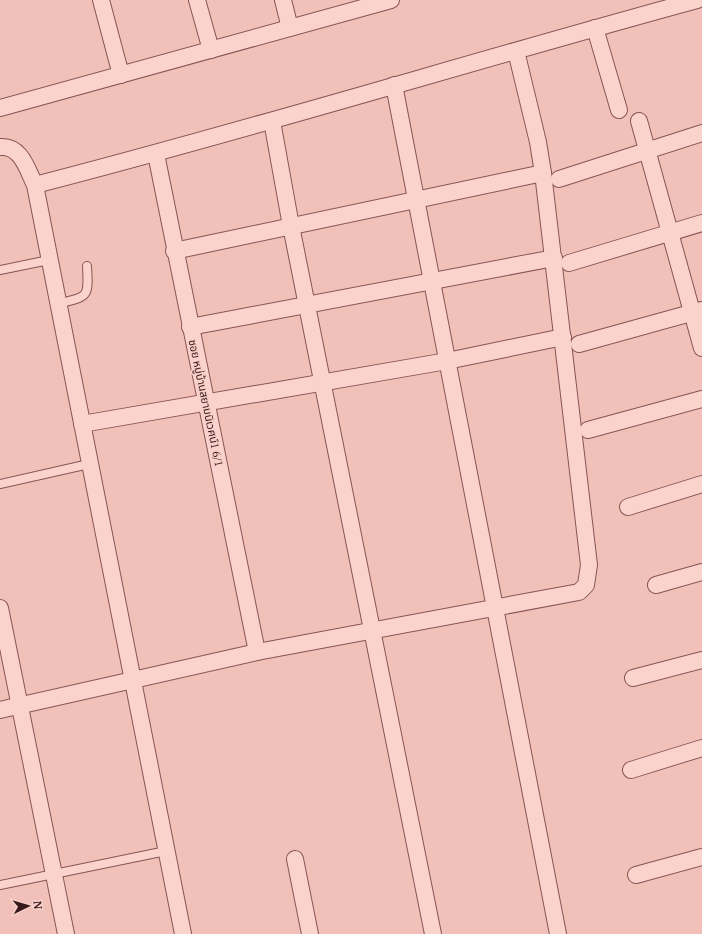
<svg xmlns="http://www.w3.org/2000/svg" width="702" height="934" viewBox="0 0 702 934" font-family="'PT Serif','Noto Sans Thai',serif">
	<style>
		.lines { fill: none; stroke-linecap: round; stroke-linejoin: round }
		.lane-casing { stroke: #885354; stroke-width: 10 }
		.street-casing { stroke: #885354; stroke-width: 18 }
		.lane { stroke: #fbd3cd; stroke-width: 8 }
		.street { stroke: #fbd3cd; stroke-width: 16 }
		.labels { text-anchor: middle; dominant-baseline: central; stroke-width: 3.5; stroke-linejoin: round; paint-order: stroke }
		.street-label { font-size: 11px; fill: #36191b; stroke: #f8d0c9 }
	</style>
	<rect width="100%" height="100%" fill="#f1c1b9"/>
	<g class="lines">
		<defs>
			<g id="lane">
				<path d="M0,270l49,-10"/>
				<path d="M57,304c31,-8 32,-5 30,-38"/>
				<path d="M0,484l89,-20"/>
				<path d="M0,885l166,-34"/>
			</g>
			<g id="street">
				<path d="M101,0l20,75"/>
				<path d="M197,0l14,50"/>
				<path d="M283,0l7,28"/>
				<path d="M595,28l24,82"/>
				<path d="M394,85l164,849"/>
				<path d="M0,108l391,-108"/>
				<path d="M272,121l19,105 142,708"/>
				<path d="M639,121l63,227"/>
				<path d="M0,147c21,-2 27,22 35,38l148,749"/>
				<path d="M156,154l101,498"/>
				<path d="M559,179l143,-46"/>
				<path d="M35,185c222,-57 441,-125 662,-185"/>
				<path d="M174,251l369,-78"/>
				<path d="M569,263l133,-40"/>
				<path d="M190,327l364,-69"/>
				<path d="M579,344l123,-34"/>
				<path d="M82,424l365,-63 116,-24"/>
				<path d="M588,430l114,-31"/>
				<path d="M628,507l74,-23"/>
				<path d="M656,585l46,-13"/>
				<path d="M0,608l66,326"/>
				<path d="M633,678l69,-18"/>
				<path d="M0,710l257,-58 322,-60 7,-7 3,-20 -46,-392 -5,-31 -22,-91"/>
				<path d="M631,770l71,-22"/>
				<path d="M295,859l15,75"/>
				<path d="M636,875l66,-18"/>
			</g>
		</defs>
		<use href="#lane" class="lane-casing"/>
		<use href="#street" class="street-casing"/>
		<use href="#lane" class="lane"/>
		<use href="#street" class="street"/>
	</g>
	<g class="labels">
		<g class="street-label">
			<text transform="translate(206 403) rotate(78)">ซอย หมู่บ้านสยามนิเวศน์1 6/1</text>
		</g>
	</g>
	<g transform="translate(28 906) rotate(85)" stroke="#f8d0c9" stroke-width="3" paint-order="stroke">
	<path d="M0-3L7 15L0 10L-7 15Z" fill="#36191b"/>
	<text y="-6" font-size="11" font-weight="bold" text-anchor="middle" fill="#36191b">N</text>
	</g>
</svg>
